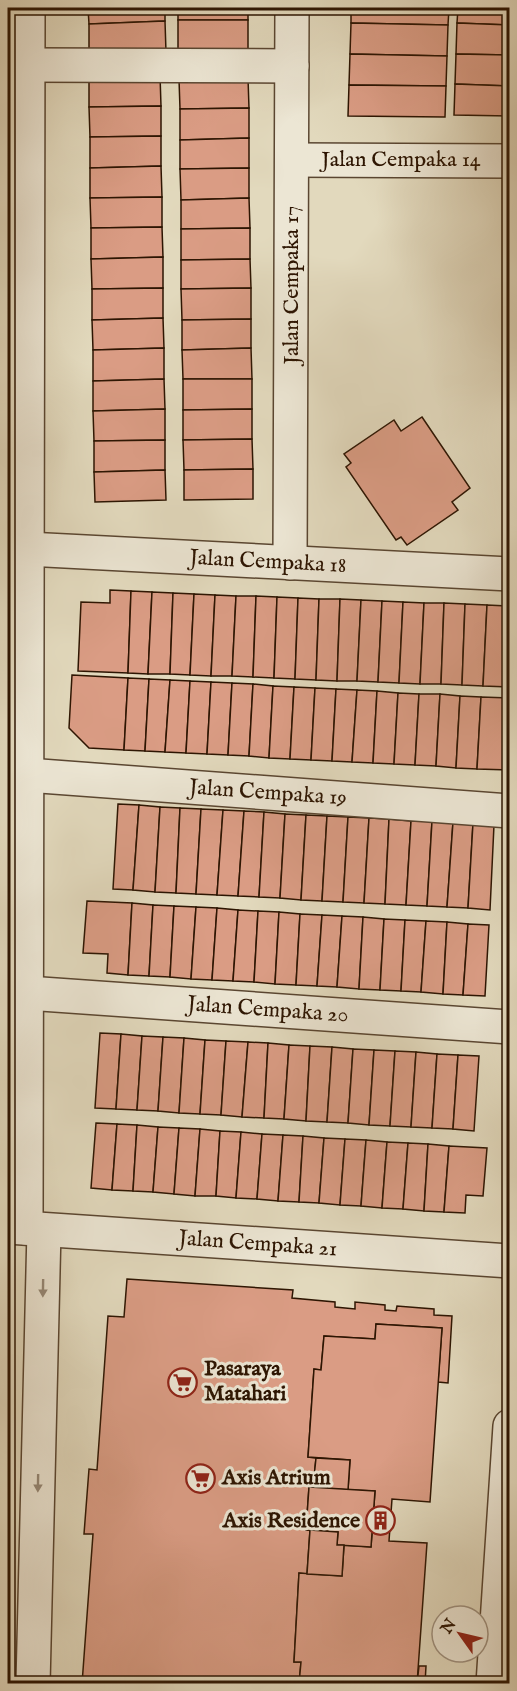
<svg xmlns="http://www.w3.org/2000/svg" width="517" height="1691" viewBox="0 0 517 1691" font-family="'IM FELL English',serif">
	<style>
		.building { fill: #da9c84; stroke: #2d1502; stroke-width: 1.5 }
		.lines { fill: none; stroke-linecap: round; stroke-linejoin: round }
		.minor-casing { stroke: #5a4631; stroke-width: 36 }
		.minor { stroke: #ece6d4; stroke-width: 33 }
		.oneway { fill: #968876 }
		.labels { text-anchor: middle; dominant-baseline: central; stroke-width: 6; stroke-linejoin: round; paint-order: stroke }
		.street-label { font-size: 22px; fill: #2d1502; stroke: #ece6d4 }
		.poi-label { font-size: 22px; font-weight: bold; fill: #2d1502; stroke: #ece6d4; text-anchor: start }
	</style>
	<rect width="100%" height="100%" fill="#e2d9bd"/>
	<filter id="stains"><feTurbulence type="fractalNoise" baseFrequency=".00333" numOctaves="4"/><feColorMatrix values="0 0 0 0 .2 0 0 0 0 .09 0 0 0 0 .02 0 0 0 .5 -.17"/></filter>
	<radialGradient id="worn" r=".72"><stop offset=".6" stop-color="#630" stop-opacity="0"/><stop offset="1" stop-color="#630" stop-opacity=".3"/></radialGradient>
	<g class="building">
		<path d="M88,8h77v13l-76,3z"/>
		<rect x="178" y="8" width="70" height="12"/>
		<path d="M351,8h98l-1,17 -97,-2z"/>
		<path d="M458,8h52v17l-53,-2z"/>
		<path d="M178,20h70v30l-70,1z"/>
		<path d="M165,21l1,31 -77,2v-30z"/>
		<path d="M351,23l97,2 -1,31 -97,-2z"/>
		<path d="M457,23l53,2v30l-54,-1z"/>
		<path d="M350,54l97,2 -1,30 -97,-1z"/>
		<path d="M456,54l54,1v31l-55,-2z"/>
		<path d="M160,75l1,31 -72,1v-31z"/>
		<path d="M248,78l1,30 -69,1 -1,-30z"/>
		<path d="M455,84l55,2v30l-56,-1z"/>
		<path d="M349,85l97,1 -1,31 -97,-1z"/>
		<path d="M161,106v30l-71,1 -1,-30z"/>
		<path d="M249,108v30l-69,2v-31z"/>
		<path d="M161,136v30l-71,2v-31z"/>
		<path d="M249,138v30l-69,1v-29z"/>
		<path d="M161,166l1,31 -72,1v-30z"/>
		<path d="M249,168v30l-68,2 -1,-31z"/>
		<path d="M162,197v30l-71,1 -1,-30z"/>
		<path d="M249,198l1,30 -69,1v-29z"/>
		<path d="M162,227l1,30 -72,2v-31z"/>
		<path d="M250,228v31l-69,1v-31z"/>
		<path d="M163,257v31l-71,1 -1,-30z"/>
		<path d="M250,259l1,29 -70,1v-29z"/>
		<path d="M163,288v30l-71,2v-31z"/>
		<path d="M251,288v31l-69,1 -1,-31z"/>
		<path d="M163,318l1,30 -71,2 -1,-30z"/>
		<path d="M251,319v29l-69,2v-30z"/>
		<path d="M164,348v31l-71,2v-31z"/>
		<path d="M251,348l1,31h-69l-1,-29z"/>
		<path d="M164,379l1,30 -72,2v-30z"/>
		<path d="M183,379h69v30l-69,1z"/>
		<path d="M165,409v31l-71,1 -1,-30z"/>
		<path d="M252,409v30l-69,1v-30z"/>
		<path d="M422,417l48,71 -18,14 6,8 -51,35 -6,-8 -5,3 -50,-73 5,-4 -7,-9 50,-34 7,11z"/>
		<path d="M252,439l1,30 -69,1 -1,-30z"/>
		<path d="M165,440v30l-71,2v-31z"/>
		<path d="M253,469v30l-69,1v-30z"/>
		<path d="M165,470l1,30 -71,2 -1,-30z"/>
		<path d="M110,590l21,1 -3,82 -50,-2 3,-69 29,1z"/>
		<path d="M131,591l21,1 -4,82 -20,-1z"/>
		<path d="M152,592l21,1 -3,81h-22z"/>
		<path d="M173,593l21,1 -4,81 -20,-1z"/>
		<path d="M194,594l21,1 -4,81 -21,-1z"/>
		<path d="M215,595l21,1 -4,80h-21z"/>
		<path d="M236,596h20l-3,81 -21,-1z"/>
		<path d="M256,596l21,1 -3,81 -21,-1z"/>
		<path d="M277,597l21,1 -3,81 -21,-1z"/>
		<path d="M298,598l21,1 -3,81 -21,-1z"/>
		<path d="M319,599h21l-3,82 -21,-1z"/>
		<path d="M340,599l21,1 -4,81h-20z"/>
		<path d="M361,600l21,1 -4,81 -21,-1z"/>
		<path d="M382,601l21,1 -4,81 -21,-1z"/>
		<path d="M403,602l21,1 -4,81 -21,-1z"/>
		<path d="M424,603h20l-3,81h-21z"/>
		<path d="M444,603l21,1 -3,81 -21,-1z"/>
		<path d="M465,604l22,1 -4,81 -21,-1z"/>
		<path d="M487,605l20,1 -2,53h5v28l-27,-1z"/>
		<path d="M72,675l56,3 -4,72 -35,-2 -20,-20z"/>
		<path d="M128,678l21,1 -4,72 -21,-1z"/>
		<path d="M149,679l21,1 -5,72 -20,-1z"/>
		<path d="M170,680l20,1 -4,72 -21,-1z"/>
		<path d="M190,681l21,1 -4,72 -21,-1z"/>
		<path d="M211,682l21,1 -4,72 -21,-1z"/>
		<path d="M232,683l21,1 -4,72 -21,-1z"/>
		<path d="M253,684l20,2 -4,72 -20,-2z"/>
		<path d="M273,686l21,1 -4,72 -21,-1z"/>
		<path d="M294,687l21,1 -4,72 -21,-1z"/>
		<path d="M315,688l21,1 -4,72 -21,-1z"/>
		<path d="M336,689l21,1 -5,72 -20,-1z"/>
		<path d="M357,690l20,1 -4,72 -21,-1z"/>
		<path d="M377,691l21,2 -4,71 -21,-1z"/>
		<path d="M398,693l21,1 -4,71 -21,-1z"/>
		<path d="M419,694h21l-4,72 -21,-1z"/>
		<path d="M440,694l20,2 -4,72 -20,-2z"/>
		<path d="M460,696l21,1 -4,72 -21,-1z"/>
		<path d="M481,697l29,1v72l-33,-1z"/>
		<path d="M118,804l21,1 -6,85 -20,-1z"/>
		<path d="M139,805l21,2 -5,85 -22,-2z"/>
		<path d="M160,807l20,1 -4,85 -21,-1z"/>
		<path d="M180,808l21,1 -5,85 -20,-1z"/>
		<path d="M201,809l22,1 -6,85 -21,-1z"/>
		<path d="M223,810l21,1 -6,85 -21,-1z"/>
		<path d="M244,811l20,1 -5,85 -21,-1z"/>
		<path d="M264,812l21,2 -5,84 -21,-1z"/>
		<path d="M285,814l21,1 -5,85 -21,-2z"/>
		<path d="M306,815l21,1 -5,85 -21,-1z"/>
		<path d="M327,816l21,1 -5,85 -21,-1z"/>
		<path d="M348,817l21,1 -5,85 -21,-1z"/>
		<path d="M369,818l20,1 -4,85 -21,-1z"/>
		<path d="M389,819l22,2 -5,84 -21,-1z"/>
		<path d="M411,821h21l-5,85 -21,-1z"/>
		<path d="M432,821l21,1 -6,85 -20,-1z"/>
		<path d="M453,822l20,1 -5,85 -21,-1z"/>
		<path d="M473,823l21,2 -4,85 -22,-2z"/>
		<path d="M87,901l45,2 -4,72 -21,-2 1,-19 -25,-1z"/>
		<path d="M132,903l21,2 -4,71 -21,-1z"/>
		<path d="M153,905l21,1 -4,71 -21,-1z"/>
		<path d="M174,906l22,1 -5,72 -21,-2z"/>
		<path d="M196,907l21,1 -5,72 -21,-1z"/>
		<path d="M217,908l21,2 -5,71 -21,-1z"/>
		<path d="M238,910l20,1 -4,71 -21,-1z"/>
		<path d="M258,911l21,1 -4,72 -21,-2z"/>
		<path d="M279,912l21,2 -4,71 -21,-1z"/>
		<path d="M300,914l22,1 -5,71 -21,-1z"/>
		<path d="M322,915l20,1 -5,71 -20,-1z"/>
		<path d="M342,916l21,1 -4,72 -22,-2z"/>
		<path d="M363,917l21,2 -4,71 -21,-1z"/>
		<path d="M384,919l21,1 -4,71 -21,-1z"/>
		<path d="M405,920l21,1 -5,71 -20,-1z"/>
		<path d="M426,921l21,1 -4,72 -22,-2z"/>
		<path d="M447,922l21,2 -5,71 -20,-1z"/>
		<path d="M468,924l21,1 -4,71 -22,-1z"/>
		<path d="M100,1033l21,1 -5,75 -21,-1z"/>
		<path d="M121,1034l21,2 -5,74 -21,-1z"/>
		<path d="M142,1036l21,1 -5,74 -21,-1z"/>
		<path d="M163,1037l21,1 -5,75 -21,-2z"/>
		<path d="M184,1038l21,2 -5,74 -21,-1z"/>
		<path d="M205,1040l21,1 -5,74 -21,-1z"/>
		<path d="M226,1041l22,1 -6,75 -21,-2z"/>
		<path d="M248,1042l20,1 -4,75 -22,-1z"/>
		<path d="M268,1043l21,2 -5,74 -20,-1z"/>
		<path d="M289,1045l21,1 -4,75 -22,-2z"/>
		<path d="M310,1046l22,1 -5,75 -21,-1z"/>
		<path d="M332,1047l21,2 -5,74 -21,-1z"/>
		<path d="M353,1049l21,1 -5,75 -21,-2z"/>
		<path d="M374,1050l21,1 -5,75 -21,-1z"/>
		<path d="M395,1051l21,1 -5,75 -21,-1z"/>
		<path d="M416,1052l21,2 -5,74 -21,-1z"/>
		<path d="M437,1054l21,1 -5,74 -21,-1z"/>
		<path d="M458,1055l21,1 -5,75 -21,-2z"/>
		<path d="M96,1123l21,1 -5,66 -21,-2z"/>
		<path d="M117,1124l20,1 -4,66 -21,-1z"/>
		<path d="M137,1125l21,2 -5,65 -20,-1z"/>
		<path d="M158,1127l21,1 -5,66 -21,-2z"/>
		<path d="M179,1128l21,1 -5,67 -21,-2z"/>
		<path d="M200,1129l20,2 -4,65h-21z"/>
		<path d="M220,1131l21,1 -5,66 -20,-2z"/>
		<path d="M241,1132l21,2 -5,65 -21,-1z"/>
		<path d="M262,1134l21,1 -5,66 -21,-2z"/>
		<path d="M283,1135l20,1 -4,66 -21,-1z"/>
		<path d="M303,1136l21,2 -5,65 -20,-1z"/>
		<path d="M324,1138l21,1 -5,66 -21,-2z"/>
		<path d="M345,1139l21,1 -5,66 -21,-1z"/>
		<path d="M366,1140l21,2 -5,66 -21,-2z"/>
		<path d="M387,1142l21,1 -5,66 -21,-1z"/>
		<path d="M408,1143l20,1 -4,67 -21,-2z"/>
		<path d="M428,1144l21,2 -5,66 -20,-1z"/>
		<path d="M449,1146l38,2 -4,48 -17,-1 -1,18 -21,-1z"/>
		<path d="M127,1279l166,11 -1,8 43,4v5l20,2v-7l30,3v5l11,1 1,-5 37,3v6l18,1 -4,67 -10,-1 4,-54 -66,-4 -1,15 -51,-3 -3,34 -7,-1 -6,88 8,1 -3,29h-4l-3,43h4l-3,44 -8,-1 -5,89h7l-2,22h-217l11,-150h-9l5,-65 8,1 11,-154 16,1z"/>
		<path d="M376,1324l66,4 -12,174 -38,-3 -3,42 38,2 -10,141h-118l2,-22h-7l5,-89 43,3 2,-31 27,2 4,-56 -27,-1 2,-30 -42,-3 6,-88 7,1 3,-34 51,3z"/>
		<path d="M316,1458l34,2 -2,30 -35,-3z"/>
		<path d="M309,1487l66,4 -4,56 -34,-2 1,-13 -32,-2z"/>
		<path d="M310,1530l28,2 -1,13h7l-2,31 -35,-2z"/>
		<path d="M419,1666h7l-1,18h-8z"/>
	</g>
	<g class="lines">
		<defs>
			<g id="minor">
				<path d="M28,65l264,1"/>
				<path d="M292,160l218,1"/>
				<path d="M27,549l483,25"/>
				<path d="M290,563l2,-555"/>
				<path d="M27,775l483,36"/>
				<path d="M27,993l483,34"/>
				<path d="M8,1227l502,34"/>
				<path d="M26,1228l2,-1220"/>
				<path d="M33,1684l11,-454"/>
				<path d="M493,1684l17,-258"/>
			</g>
		</defs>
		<use href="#minor" class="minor-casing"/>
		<use href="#minor" class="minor"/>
	</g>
	<defs><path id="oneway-solid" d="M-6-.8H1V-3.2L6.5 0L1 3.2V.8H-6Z" transform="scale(1.5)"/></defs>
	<g class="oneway">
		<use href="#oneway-solid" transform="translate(43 1288) rotate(91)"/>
		<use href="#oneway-solid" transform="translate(38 1483) rotate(91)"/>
	</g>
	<defs>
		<symbol id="supermarket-ring" viewBox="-11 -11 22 22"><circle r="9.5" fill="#ece6d4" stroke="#8f2418" stroke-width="1.5"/><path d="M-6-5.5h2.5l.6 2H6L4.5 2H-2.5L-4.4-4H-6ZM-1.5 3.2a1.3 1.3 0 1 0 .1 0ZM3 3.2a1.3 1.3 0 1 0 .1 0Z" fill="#8f2418"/></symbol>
		<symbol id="building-ring" viewBox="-11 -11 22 22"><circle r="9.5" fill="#ece6d4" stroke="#8f2418" stroke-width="1.5"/><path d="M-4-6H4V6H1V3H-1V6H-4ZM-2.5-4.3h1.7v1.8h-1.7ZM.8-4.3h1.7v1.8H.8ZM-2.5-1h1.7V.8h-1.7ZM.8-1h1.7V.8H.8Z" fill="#8f2418"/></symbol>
	</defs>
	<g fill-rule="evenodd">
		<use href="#supermarket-ring" x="166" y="1366" width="33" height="33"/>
		<use href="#supermarket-ring" x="184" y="1462" width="33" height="33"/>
		<use href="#building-ring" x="364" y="1504" width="33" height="33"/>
	</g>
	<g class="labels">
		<g class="street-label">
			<text x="401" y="160">Jalan Cempaka 14</text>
			<text transform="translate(292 285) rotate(-90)">Jalan Cempaka 17</text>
			<text transform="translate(268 562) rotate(3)">Jalan Cempaka 18</text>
			<text transform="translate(268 793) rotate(4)">Jalan Cempaka 19</text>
			<text transform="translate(268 1010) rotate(4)">Jalan Cempaka 20</text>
			<text transform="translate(258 1244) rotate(4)">Jalan Cempaka 21</text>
		</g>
		<g class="poi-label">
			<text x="204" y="1369">Pasaraya<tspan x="204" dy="25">Matahari</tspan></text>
			<text x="222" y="1478">Axis Atrium</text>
			<text x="360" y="1521" text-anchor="end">Axis Residence</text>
		</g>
	</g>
	<rect width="517" height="1691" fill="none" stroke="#e2d9bd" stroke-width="30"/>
	<rect x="9" y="9" width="499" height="1673" fill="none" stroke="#2d1502" stroke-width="3"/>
	<rect x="15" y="15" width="487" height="1661" fill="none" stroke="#2d1502" stroke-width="1.5"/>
	<g transform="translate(460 1634) rotate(304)"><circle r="28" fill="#ece6d4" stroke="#a09280" stroke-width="1.5"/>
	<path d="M0-4.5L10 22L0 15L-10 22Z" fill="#8f2418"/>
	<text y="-9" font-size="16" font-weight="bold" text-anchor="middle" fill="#2d1502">N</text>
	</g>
	<rect width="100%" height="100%" filter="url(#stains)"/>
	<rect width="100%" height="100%" fill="url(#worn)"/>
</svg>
